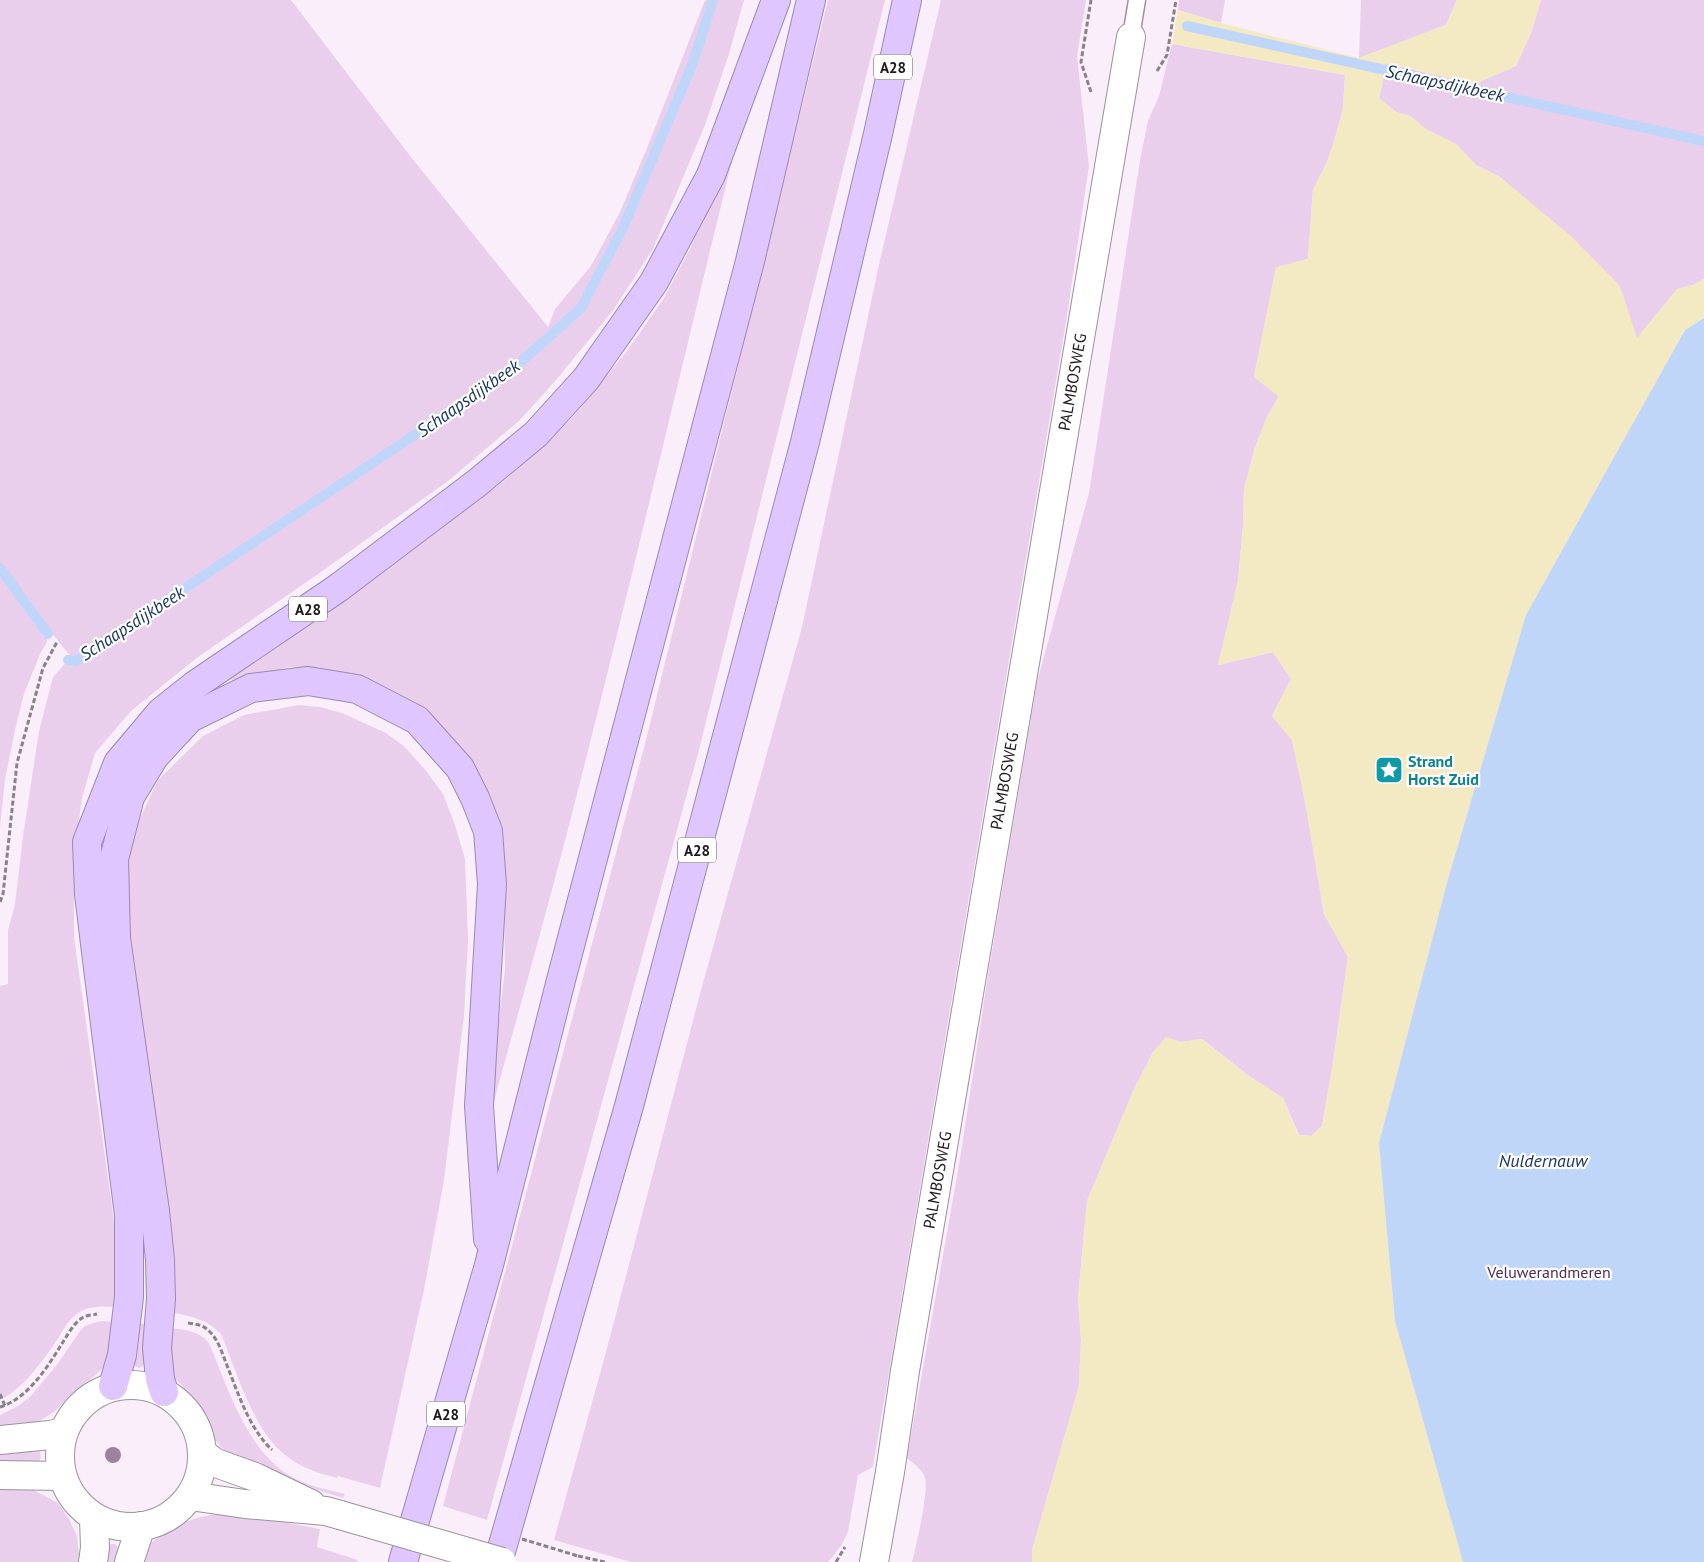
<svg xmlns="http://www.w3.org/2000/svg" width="1704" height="1562" viewBox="0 0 1704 1562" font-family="'PT Sans',sans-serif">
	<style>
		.green { fill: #eacfed }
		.sand { fill: #f3e9c3 }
		.water { fill: #bfd6f9 }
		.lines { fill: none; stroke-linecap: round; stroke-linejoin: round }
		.stream { stroke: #bfd6f9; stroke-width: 10 }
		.service-casing { stroke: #9c919d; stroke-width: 19 }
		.minor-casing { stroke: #9c919d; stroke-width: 30 }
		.tertiary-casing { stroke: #9c919d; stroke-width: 30 }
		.secondary-casing { stroke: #9c919d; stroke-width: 30 }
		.motorway-casing { stroke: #9b89b0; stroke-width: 30 }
		.path { stroke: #8a828b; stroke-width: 3; stroke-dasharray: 5 2.5; stroke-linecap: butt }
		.service { stroke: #fff; stroke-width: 16 }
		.minor { stroke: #fff; stroke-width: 28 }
		.tertiary { stroke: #fff; stroke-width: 28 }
		.secondary { stroke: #fff; stroke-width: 28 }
		.motorway { stroke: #dfc6ff; stroke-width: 28 }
		.tertiary-bridge-casing { stroke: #9c919d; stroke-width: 30; stroke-linecap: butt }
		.path-bridge { stroke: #8a828b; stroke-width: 3; stroke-dasharray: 5 2.5; stroke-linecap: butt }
		.tertiary-bridge { stroke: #fff; stroke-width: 28 }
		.tree { fill: #9c829f }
		.labels { text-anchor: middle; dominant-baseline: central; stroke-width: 4.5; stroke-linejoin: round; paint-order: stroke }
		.shield { fill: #fff; stroke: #605d60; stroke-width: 1 }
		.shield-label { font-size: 15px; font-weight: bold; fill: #1c181c }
		.street-label { font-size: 16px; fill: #1c181c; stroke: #fff }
		.culture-label { font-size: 16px; font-weight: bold; fill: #0d838f; stroke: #fff; text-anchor: start }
		.park-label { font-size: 16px; fill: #502a54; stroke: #fff }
		.water-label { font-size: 18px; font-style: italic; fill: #183561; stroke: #fff }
	</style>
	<rect width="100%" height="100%" fill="#faeefb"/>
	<g class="green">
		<path d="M0,0h291l120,157 137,170 7,-18 36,-43 29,-54 27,-64 58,-148h39l-15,54 -24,71 -52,124 -39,60 -57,70 -38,42 -71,60 -127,91 -123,85 -67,54 -36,42 -13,45 -8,58v81l38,269 7,66 -2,35c-11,0 -21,-1 -31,2 -18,7 -24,25 -35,40 -14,19 -29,40 -51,51v-414l8,-2v-54l7,-26 8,-68 16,-105 14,-54 18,-20 -24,-30v15l-7,12 -16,40 -9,36 -10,50 -5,47z"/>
		<path d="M828,0h57l-186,750 -212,770 -44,-14 203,-766z"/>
		<path d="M941,0h145l-9,56 12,110 -22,150 -194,1151 -15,8 -10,57 -7,14 -13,16h-197l-77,-22 52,-188 95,-362 101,-363 78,-367z"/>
		<path d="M1179,0h46l-4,23 -43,-13z"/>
		<path d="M1361,0h96l-11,25 -87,33z"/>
		<path d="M1541,0h163v279l-11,6 -16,4 -40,50 -18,-53 -119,-109 -24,-12 -20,-21 -30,-15 -16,-13 -14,-4 -17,-14 4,-18 2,-17 89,21 42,-18 15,-33z"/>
		<path d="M1172,44l173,31 -2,33 -9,34 -7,20 -14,28 -5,69 -32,9 -22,108 25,20 -12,21 -12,31 -11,41 -1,37 -5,55 -20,84 55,-13 18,27 -19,37 20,24 13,61 19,113 24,43 -15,106 -11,63 -11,10 -12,-1 -16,-37 -34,-22 -47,-37 -21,3 -28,10 -19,37 -47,112 -9,98 3,40 -2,47 -47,164v12h-120c4,-15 17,-72 13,-84 -2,-8 -12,-15 -18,-20l53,-299 28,-184 49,-293 52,-189 51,-333 8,-39 11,-25z"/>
		<path d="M740,128c-58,236 -113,473 -174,709 -26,99 -54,198 -81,297l20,-165 -1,-90 -31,-108 -137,-99 -46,-5 -68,15 169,-115 114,-87 66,-61 56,-68 37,-53 26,-49z"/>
		<path d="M299,705l21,2 22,6 44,20 19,14 22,25 16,22 12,31 10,34 3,81 -4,76 -20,164 -20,110 -44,198 -42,-12 -1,2c-19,-5 -36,-10 -52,-23 -32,-25 -48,-83 -64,-121 -16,-16 -29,-17 -50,-22l-50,-419 12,-60 25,-53 45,-44 41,-21z"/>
		<path d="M100,1321l15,1 -9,42 -9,10 -23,18 -20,20 -13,8 -12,5 -29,3v-13l18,-9 13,-10 28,-34 21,-31 5,-5z"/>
		<path d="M135,1323l13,1 -3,37 -2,5 -4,2 -6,-3z"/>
		<path d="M169,1328c16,2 29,2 40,15 19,45 37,106 81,133 17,10 36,13 55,18l-2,4 -53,-17 -64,-29 -11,-12 -16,-34 -23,-27 -6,-19z"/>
		<path d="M0,1450h38l2,2 1,6 -3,4 -38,1z"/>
		<path d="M0,1486l30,2 28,15 11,16 8,17 3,26h-80z"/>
		<path d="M237,1513l83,16 -3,18 41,13 -1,2h-218c2,-4 3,-8 5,-11 11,-16 42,-31 61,-35 10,-2 21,-2 32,-3z"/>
		<path d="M111,1544h4l3,3 -2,15h-14l5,-16z"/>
	</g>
	<path class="sand" d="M1457,0h84l-10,33 -15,33 -41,18 -90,-21 -2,17 -4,18 17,14 14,4 16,13 30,15 20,21 24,12 71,59 49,50 17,52 40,-49 16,-4 11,-6v39l-19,12 -159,285 -78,264 -69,264 16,178 68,241h-431v-12l47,-164 2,-47 -3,-40 9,-98 47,-112 19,-37 13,-15 15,5 20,-3 48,37 34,22 15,37 13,1 11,-10 11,-63 15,-106 -24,-43 -19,-113 -13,-61 -20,-24 19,-37 -18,-27 -55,13 20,-84 5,-55 1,-37 11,-41 12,-31 12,-20 -25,-20 22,-110 32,-8 5,-69 14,-28 7,-20 9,-34 2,-33 -173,-31 6,-34 43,13 138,35 87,-33z"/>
	<path class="water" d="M1704,318v1244h-241l-68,-241 -16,-178 69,-264 78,-264 159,-285z"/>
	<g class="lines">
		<g class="stream">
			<path d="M1187,26l517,115"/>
			<path d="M0,568l48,66"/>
			<path d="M68,660l8,1 388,-259 58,-41 59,-53 41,-78 71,-167 20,-63"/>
		</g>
		<defs>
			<path id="service" d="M1131,37l6,-37"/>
			<path id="minor" d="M874,1562l16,-90 15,-101 226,-1334"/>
			<g id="tertiary">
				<path d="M203,1454l13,9 39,14 56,27"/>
				<path d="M190,1496l55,8 81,7 14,4"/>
			</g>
			<g id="secondary">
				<circle cx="131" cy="1456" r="71"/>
				<path d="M0,1440l50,-5 13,-3"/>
				<path d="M0,1475l62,1"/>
				<path d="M93,1562l2,-14 -1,-30"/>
				<path d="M129,1562l12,-36"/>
			</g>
			<g id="motorway">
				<path d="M113,1386l9,-31 7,-58v-82l-33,-263 -7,-58 -2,-52 31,-79 43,-51 34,-27 143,-97 139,-105 59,-49 50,-55 68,-97 57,-107 65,-175"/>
				<path d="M164,1392l-4,-13 -3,-31 4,-49 -1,-39 -5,-49 -39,-273 -2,-79 16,-62 24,-40 36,-39 61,-30 57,-7 49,8 60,31 43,48 15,30 13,33 4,53 -13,222 9,133"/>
				<path d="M403,1562l86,-297 72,-285 189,-719 61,-261"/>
				<path d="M498,1562l131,-456 176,-664 73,-308 29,-134"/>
			</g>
		</defs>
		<use href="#service" class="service-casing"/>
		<use href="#minor" class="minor-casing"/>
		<use href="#tertiary" class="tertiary-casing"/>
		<use href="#secondary" class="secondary-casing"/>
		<use href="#motorway" class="motorway-casing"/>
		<g class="path">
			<path d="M1157,71l10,-16 9,-55"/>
			<path d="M1091,92l-10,-30 10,-62"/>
			<path d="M0,902l3,-8 14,-131 26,-95 14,-26"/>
			<path d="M188,1323c8,1 15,2 21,8 10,9 14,25 19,37 11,28 22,61 44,82"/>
			<path d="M0,1394l5,12"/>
			<path d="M0,1407c29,-9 48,-41 63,-65 5,-8 11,-19 19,-24 4,-3 11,-3 15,-4"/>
			<path d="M578,1556l27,6"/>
			<path d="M836,1562l9,-15"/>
		</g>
		<use href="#service" class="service"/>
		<use href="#minor" class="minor"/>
		<use href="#tertiary" class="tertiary"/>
		<use href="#secondary" class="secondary"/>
		<use href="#motorway" class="motorway"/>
		<defs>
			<path id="tertiary-bridge" d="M340,1515l162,47"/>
		</defs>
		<use href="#tertiary-bridge" class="tertiary-bridge-casing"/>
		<path class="path-bridge" d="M522,1539l56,17"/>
		<use href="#tertiary-bridge" class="tertiary-bridge"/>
	</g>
	<circle class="tree" cx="113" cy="1455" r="8"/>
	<defs>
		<symbol id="sight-square" viewBox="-11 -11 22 22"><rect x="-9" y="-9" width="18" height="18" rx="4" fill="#0f9aa8" stroke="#fff"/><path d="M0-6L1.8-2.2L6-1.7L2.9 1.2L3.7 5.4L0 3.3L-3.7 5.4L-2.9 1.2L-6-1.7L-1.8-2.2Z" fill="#fff"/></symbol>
	</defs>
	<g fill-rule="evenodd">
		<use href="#sight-square" x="1373" y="754" width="32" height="32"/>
	</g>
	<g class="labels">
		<g class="shield">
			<rect x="874" y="54.5" width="38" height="25" rx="4"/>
			<rect x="289" y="596.5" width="38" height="25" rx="4"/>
			<rect x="678" y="837.5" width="38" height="25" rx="4"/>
			<rect x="427" y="1401.5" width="38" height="25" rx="4"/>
		</g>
		<g class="shield-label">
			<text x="893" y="67">A28</text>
			<text x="308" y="609">A28</text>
			<text x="697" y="850">A28</text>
			<text x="446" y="1414">A28</text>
		</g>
		<g class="street-label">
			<text transform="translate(1072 382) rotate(-80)">PALMBOSWEG</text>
			<text transform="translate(1004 781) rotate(-80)">PALMBOSWEG</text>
			<text transform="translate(937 1180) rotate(-80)">PALMBOSWEG</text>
		</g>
		<g class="culture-label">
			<text x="1408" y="761">Strand<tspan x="1408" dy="18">Horst Zuid</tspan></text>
		</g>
		<g class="park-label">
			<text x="1549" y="1272">Veluwerandmeren</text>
		</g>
		<g class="water-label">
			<text transform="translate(1445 83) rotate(12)">Schaapsdijkbeek</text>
			<text transform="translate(468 398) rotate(-35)">Schaapsdijkbeek</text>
			<text transform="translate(132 623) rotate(-33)">Schaapsdijkbeek</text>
			<text x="1543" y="1160">Nuldernauw</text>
		</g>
	</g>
</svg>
